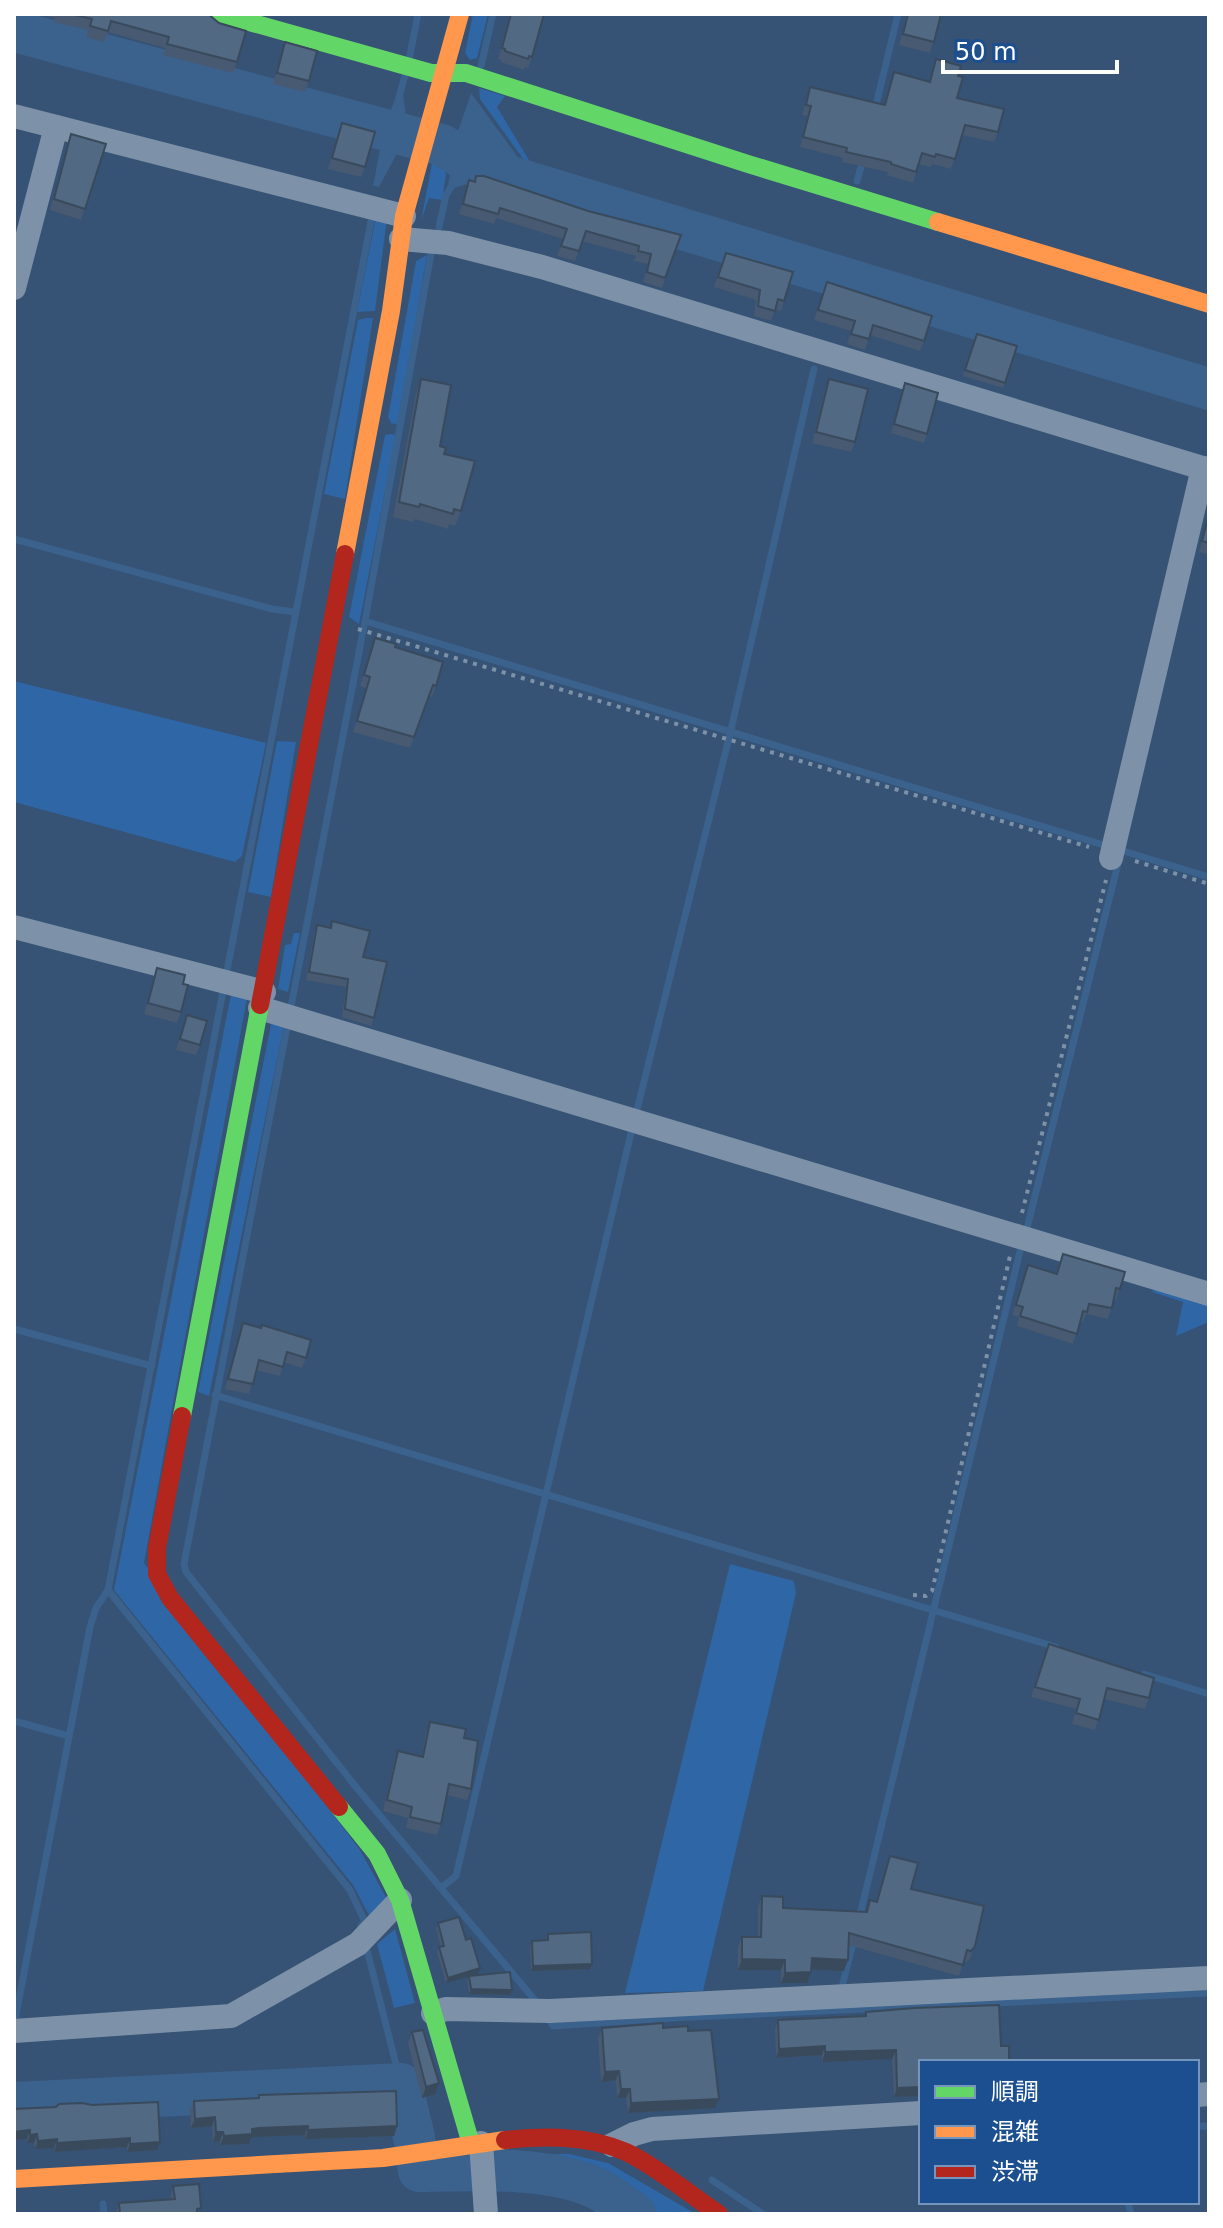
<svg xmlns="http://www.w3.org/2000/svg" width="1223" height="2228" viewBox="0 0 1223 2228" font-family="'DejaVu Sans','Noto Sans JP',sans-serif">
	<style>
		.green { fill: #2f66a5 }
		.water { fill: #3b618d }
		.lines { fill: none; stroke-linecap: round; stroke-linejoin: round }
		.stream { stroke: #3b618d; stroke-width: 7 }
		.river { stroke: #3b618d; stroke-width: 42 }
		.path { stroke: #7d92a8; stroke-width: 4; stroke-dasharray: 4 6; stroke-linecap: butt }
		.street { stroke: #7d92a8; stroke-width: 24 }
		.fast { stroke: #63d668; stroke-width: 18 }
		.slow { stroke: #ff974d; stroke-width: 18 }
		.jam { stroke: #b3261e; stroke-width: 18 }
		.wall { fill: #475a72 }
		.shaded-wall { fill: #394a5c }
		.building { fill: #526984; stroke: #394a5c; stroke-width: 2 }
	</style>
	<rect width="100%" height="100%" fill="#365274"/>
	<g class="green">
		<path d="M473,14h15l-11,44 -7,2 -5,-7z"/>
		<path d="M479,88l26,8 -8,11 35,58 -1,5 -51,-71z"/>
		<path d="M433,158l9,1 4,16 -4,25 -13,-2 -8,23z"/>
		<path d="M376,217l11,2 -12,92 -18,1z"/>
		<path d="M427,255l-29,170 -7,-2 -3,-6 28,-156z"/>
		<path d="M366,318h7l-28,181 -21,-5 34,-174z"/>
		<path d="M391,434l5,1 -37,189 -10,-7 36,-182z"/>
		<path d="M14,681l252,62 -24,113 -7,6 -221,-60z"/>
		<path d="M277,741l19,1 -25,155 -23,-5z"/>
		<path d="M294,933h6l-12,59 -10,-3 7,-44 6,-1z"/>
		<path d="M231,994l16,4 -103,565 216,287 28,51 -17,18 -18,-34 -239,-295z"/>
		<path d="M271,1024l13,1 -75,371 -11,-4z"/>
		<path d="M1155,1288l54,13v21l-33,14 7,-34 -31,-10z"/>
		<path d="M730,1564l64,17 2,12 -93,398 -78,2z"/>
		<path d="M395,1929l20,74 -21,5 -17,-64z"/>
		<path d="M569,2154l39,9 88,51h-42l-60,-37 -32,-8 -70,-5 5,-9z"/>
	</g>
	<path class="water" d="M398,92l5,2 4,29 45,14 5,-3 14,-41 60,82 -5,17 -47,-12 -28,9 -4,-1 3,-12 -4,-20 -47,-6 -20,37 -6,-1 8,-42v-5l-5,-2 5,-19 6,1z"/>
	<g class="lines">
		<g class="stream">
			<path d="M410,55l8,-41"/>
			<path d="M481,66l12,-52"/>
			<path d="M398,101l7,-26"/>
			<path d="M875,109l23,-95"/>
			<path d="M857,181l6,-21"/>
			<path d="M439,227l7,-32 7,-11"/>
			<path d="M431,254l-66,367 -181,943 2,8 170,215 183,218"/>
			<path d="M14,539l258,70 23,3"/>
			<path d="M365,621l844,256"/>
			<path d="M636,1114l94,-380 84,-365"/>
			<path d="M1026,1232l92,-368"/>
			<path d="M14,1329l138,37"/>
			<path d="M215,1395l841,252"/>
			<path d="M1144,1674l65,20"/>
			<path d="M14,1721l55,15"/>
			<path d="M442,1887l14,-11 176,-747"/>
			<path d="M859,1919l162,-672"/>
			<path d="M361,1926l4,-4 -15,-32 -242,-300 264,-1374"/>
			<path d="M365,1942l36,142"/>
			<path d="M842,1987l12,-48"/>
			<path d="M546,2015l7,11 118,-8 538,-25"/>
			<path d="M15,2020l75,-393 6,-19 12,-18"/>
			<path d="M1197,2126h12"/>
			<path d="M712,2180l51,34"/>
			<path d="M1128,2202l3,12"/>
			<path d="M103,2204l1,10"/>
		</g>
		<g class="river">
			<path d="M14,31l428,114 33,21 734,223"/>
			<path d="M14,2103l387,-19 13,53 5,34c51,-1 128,-5 174,16 15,6 29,18 42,27"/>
		</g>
		<g class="path">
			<path d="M358,629l731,218"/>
			<path d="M1135,861l74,23"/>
			<path d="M1022,1213l84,-333"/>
			<path d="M913,1595l13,1 6,-5 78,-335"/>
		</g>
		<g class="street">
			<path d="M14,116l390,100"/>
			<path d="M401,239l47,4 94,24 667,203"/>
			<path d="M14,288l42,-161"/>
			<path d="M1111,858l92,-390"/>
			<path d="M14,927l250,65"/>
			<path d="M260,1008l949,286"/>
			<path d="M433,2013l13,-4 104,2 659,-33"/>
			<path d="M14,2031l217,-15 127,-72 42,-44"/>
			<path d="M1197,2095l12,-1"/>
			<path d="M481,2143l5,71"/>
			<path d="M612,2145l22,-11 18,-5 269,-16"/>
		</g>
		<g class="fast">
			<path d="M221,14l210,59h35l282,91 190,58"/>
			<path d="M182,1416l78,-411"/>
			<path d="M339,1807l38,47 23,46 71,244"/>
		</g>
		<g class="slow">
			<path d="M938,222l271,82"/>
			<path d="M345,554l46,-243 13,-95 56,-202"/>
			<path d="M14,2179l369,-21 122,-18"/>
		</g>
		<g class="jam">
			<path d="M260,1005l85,-451"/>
			<path d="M182,1416l-25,132v26l13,24 169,209"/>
			<path d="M505,2140c40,-4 83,-5 121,12 28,13 66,44 93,62"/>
		</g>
	</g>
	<g class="wall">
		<path d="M41,14h167l29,48 -4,11 -70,-18 2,-7 -57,-16 -4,10 -18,-5 2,-7 -34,-8 1,-4z"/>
		<path d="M510,14h34l-12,43 -4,11 -3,-1 -1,3 -23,-8v-2l-3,-1z"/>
		<path d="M907,14h34l-11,39 -31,-8z"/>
		<path d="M285,42l24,39 -4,11 -32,-8z"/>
		<path d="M936,59l22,17 -1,22 41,34 -4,10 -32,-7 -11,34 -19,-5 -1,3 -12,-3 -6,19 -26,-8 1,-3 -46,-10 1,-4 -43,-11 7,-31 -5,-1 8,-28 74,18 10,-33 35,10z"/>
		<path d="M342,123l23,44 -4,10 -33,-8z"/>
		<path d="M71,134l35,10 -25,76 -31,-10z"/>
		<path d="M469,180l212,55 -19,53 -19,-6 5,-18 -14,-3 2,-5 -54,-15 -7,20 -18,-5 6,-17 -67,-21 -2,6 -35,-10z"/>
		<path d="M726,253l58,48 -3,10 -6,-2 -4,12 -17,-5 2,-16 -42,-13z"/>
		<path d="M827,282l97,59 -4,10 -50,-16 -5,15 -18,-6 4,-13 -37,-11z"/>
		<path d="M977,334l28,49 -2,5 -40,-12z"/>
		<path d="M421,379l19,67 4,8 17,57 -6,15 -6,-2 -1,5 -33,-10 -2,3 -20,-5 23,-123z"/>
		<path d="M829,379l26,63 -4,10 -39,-9 13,-53z"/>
		<path d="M905,383l22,51 -3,9 -33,-10z"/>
		<path d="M1209,508v47l-10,-3z"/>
		<path d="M375,638l20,9 41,39 -4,11 -3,-1 -19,52 -57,-16 13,-44 -6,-2z"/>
		<path d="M332,921l31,36 11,61 -3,8 -29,-9 4,-30 -40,-7 8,-47 3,-8 13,3z"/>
		<path d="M157,968l24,44 -4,11 -33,-9z"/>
		<path d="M187,1015l13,30 -4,10 -20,-5z"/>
		<path d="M1063,1254l62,18 -9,28 -2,-1 -6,20 -22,-5 -3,8 -3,-1 -7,23 -56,-18 2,-9 -7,-2 13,-39 31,-3z"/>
		<path d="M243,1323l63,35 -4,10 -18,-6 -4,14 -24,-6 -7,24 -24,-5z"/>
		<path d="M1049,1644l100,54 -4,11 -41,-10 -9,31 -23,-6 4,-15 -45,-12z"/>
		<path d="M430,1722l34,16 7,51 -4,11 -20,-5 -6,29 -4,11 -31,-7 2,-10 -25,-7 11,-49 4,-11 24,5 4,-23z"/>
		<path d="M890,1856l21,33 73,17 -13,51 -4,5 -3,-1 -5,15 -111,-31 -4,26 -33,-2 -4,14h-26v-13h-43v-23l4,-10h16v-30l4,-11 21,12 83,4 4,-12 6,2z"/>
		<path d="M438,1923l40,51 -5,1 39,15 -2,5 -41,-1 -2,-13 2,-5 -23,7 -9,-30 2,-6h2l-5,-18z"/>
		<path d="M548,1934l44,30 -2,5 -59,2 -1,-25 2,-5 14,-1z"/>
		<path d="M866,2012l55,50v34l-27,1 -2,-38 -70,3v-7l-46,3 -1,-29 3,-9 87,-4z"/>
		<path d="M602,2028h61l25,3 31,68 -4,9 -87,5 -2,-15h-9l-1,-18 -15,2 -3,-44z"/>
		<path d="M412,2032l23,62 -13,4 -14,-55z"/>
		<path d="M259,2095l138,31 -3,10 -89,3v-4l-49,2 -5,1 -2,6 -29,1v-4l-7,1 -1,-16 -21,2 -1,-18 4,-9 64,-3z"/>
		<path d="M56,2107l101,43 -30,2v-5l-73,5v-4l-19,1 -1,-6h-7v-4l-13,1v-31z"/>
		<path d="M173,2186l26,28h-84l4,-11 51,-4z"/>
	</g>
	<g class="shaded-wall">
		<path d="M812,1958l36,2 -4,11 -36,-2z"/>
		<path d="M742,1959l43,1 -4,10h-43z"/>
		<path d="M592,1964l-2,5 -59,2 2,-5z"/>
		<path d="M480,1968l-2,6 -32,9 2,-5z"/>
		<path d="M811,1972l-4,11h-26l4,-10z"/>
		<path d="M471,1989l41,1 -2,5 -41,-1z"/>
		<path d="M825,2046l-3,9 -46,3 3,-9z"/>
		<path d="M896,2050l-4,9 -70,3 3,-10z"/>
		<path d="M619,2071l-3,9 -15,2 4,-10z"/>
		<path d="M439,2083l-4,11 -13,4 4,-11z"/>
		<path d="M921,2087v9l-27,1 3,-9z"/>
		<path d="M621,2089h9l-4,9h-9z"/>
		<path d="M719,2099l-4,9 -87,5 3,-10z"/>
		<path d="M215,2117l-3,9 -21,2 4,-9z"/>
		<path d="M308,2126l-3,9 -49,2 -5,1 -2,6 -29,1 4,-9 35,-8z"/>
		<path d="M397,2126l-3,10 -89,3 3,-9z"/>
		<path d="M30,2130l-3,9 -13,1v-8z"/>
		<path d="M216,2132h7l-3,9 -7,1z"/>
		<path d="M37,2134l-3,9h-7l3,-8z"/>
		<path d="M130,2138l-3,9 -73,5 3,-9z"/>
		<path d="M57,2139l-3,9 -19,1 3,-8z"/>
		<path d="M160,2142l-3,8 -30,2 3,-8z"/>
	</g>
	<g class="building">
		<path d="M71,14h137l11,9 27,8 -9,31 -70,-18 2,-7 -58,-16 -3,10 -18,-5 2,-7z"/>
		<path d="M511,14h33l-12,43 -3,-1 -1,3 -23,-8v-2l-3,-1z"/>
		<path d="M908,14h33l-7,28 -31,-8z"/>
		<path d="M285,42l32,9 -8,30 -32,-8z"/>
		<path d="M936,59l25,7 -3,10 5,1 -6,21 47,11 -6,23 -33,-7 -10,34 -19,-5 -1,3 -13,-4 -6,19 -25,-8v-2l-45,-10 1,-4 -44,-11 8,-31 -5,-1 4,-18 75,18 9,-33 36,10z"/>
		<path d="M342,123l33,9 -10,35 -33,-9z"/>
		<path d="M71,134l35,10 -21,65 -31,-10z"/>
		<path d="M476,176h8l104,35 93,24 -16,43 -18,-6 4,-18 -13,-3 1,-5 -53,-15 -7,20 -18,-5 6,-17 -67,-21 -2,6 -35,-10 6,-24 6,2z"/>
		<path d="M726,253l67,19 -9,29 -6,-2 -3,12 -17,-5 2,-16 -42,-13z"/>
		<path d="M827,282l105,34 -8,25 -51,-16 -4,14 -18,-5 4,-13 -37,-11z"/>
		<path d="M977,334l40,12 -12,37 -40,-13z"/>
		<path d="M421,379l30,6 -11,61 6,2 -2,6 31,7 -14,50 -7,-2 -1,5 -33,-10 -1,3 -20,-5z"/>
		<path d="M829,379l39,10 -13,53 -39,-10z"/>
		<path d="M905,383l33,10 -11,41 -33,-10z"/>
		<path d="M1209,514v29l-7,-2z"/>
		<path d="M375,638l21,6 -1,3 48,15 -7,24 -3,-1 -19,52 -57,-16 13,-44 -6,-2z"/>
		<path d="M332,921l38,10 -7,26 24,5 -13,56 -29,-9 3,-30 -39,-7 8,-47 14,3z"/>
		<path d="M157,968l28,7 -2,9 5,1 -7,27 -33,-9z"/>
		<path d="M187,1015l20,6 -7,24 -20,-6z"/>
		<path d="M1063,1254l62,18 -5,17 -4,-1 -4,20 -23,-4 -2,8 -4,-1 -6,23 -57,-18 3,-9 -7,-2 12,-40 29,9z"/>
		<path d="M243,1323l18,5 1,-3 49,15 -5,18 -19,-6 -4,15 -24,-7 -6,24 -25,-5z"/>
		<path d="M1049,1644l105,34 -5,20 -42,-10 -8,32 -23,-7 4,-14 -45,-12z"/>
		<path d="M430,1722l36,7 -2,9 14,3 -7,48 -22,-5 -8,40 -31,-7 2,-10 -25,-7 11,-49 25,6z"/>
		<path d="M890,1856l28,7 -7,26 73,17 -9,40 -4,5 -4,-1 -4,15 -114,-32 -1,27 -36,-2 -1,14 -26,1v-13l-43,-1v-22h19l1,-41 21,1v11l84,4 3,-12 7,2z"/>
		<path d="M459,1917l7,23 5,-2 9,30 -32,10 -9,-31 5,-1 -6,-23z"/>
		<path d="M591,1932l1,32 -59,2 -1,-25 16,-1v-6z"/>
		<path d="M510,1972l2,18 -41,-1 -2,-13z"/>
		<path d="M999,2005l2,41h8v16h-88v25l-24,1 -1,-38 -71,2v-6l-46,3 -1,-29 88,-4v-4l48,-4z"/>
		<path d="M663,2023v5l25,-2v5l23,-1 8,69 -88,4 -1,-14h-9l-2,-18 -14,1 -3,-44z"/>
		<path d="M423,2030l16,53 -13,4 -14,-55z"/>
		<path d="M396,2091l1,35 -89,4v-4l-49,2 -7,1v5l-28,2 -1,-4h-7l-1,-15 -20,2 -1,-18 65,-3v-3z"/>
		<path d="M158,2102l2,40 -30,2v-6l-73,5v-4l-19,2 -1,-7 -7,1v-5l-16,2v-23l42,-2 3,-3 23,-1 10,2z"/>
		<path d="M199,2184l2,24 -4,1v5h-77l-1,-11 56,-4 -2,-13z"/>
	</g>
	<rect width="1223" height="2228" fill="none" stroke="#ffffff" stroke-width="32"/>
	<rect x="919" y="2060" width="280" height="144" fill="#1b4f8f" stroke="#7695bc" stroke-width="2"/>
	<rect x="935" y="2086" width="40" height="12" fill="#63d668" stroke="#7695bc" stroke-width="2"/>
	<text x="991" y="2100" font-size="24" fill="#ffffff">順調</text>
	<rect x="935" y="2126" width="40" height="12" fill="#ff974d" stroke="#7695bc" stroke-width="2"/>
	<text x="991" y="2140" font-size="24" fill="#ffffff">混雑</text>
	<rect x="935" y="2166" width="40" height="12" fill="#b3261e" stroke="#7695bc" stroke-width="2"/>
	<text x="991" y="2180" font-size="24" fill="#ffffff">渋滞</text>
	<path d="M943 60v12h174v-12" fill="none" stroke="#ffffff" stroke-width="4"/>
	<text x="955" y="60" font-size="24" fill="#ffffff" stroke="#1b4f8f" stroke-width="6" paint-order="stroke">50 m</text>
</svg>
